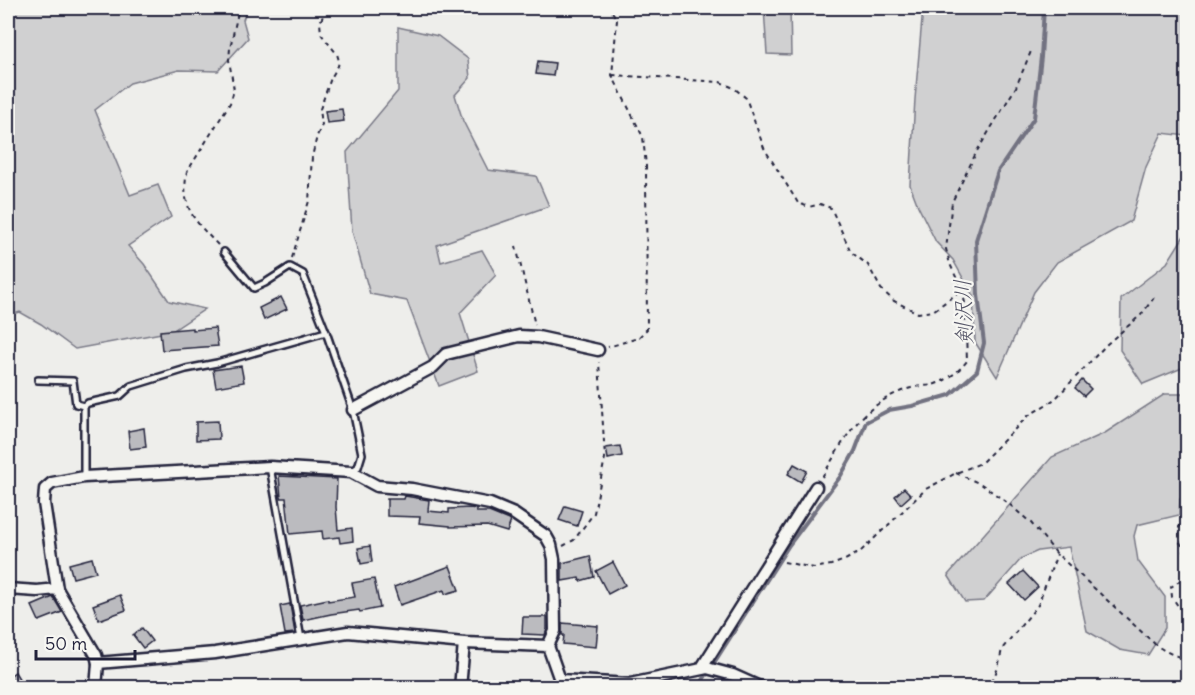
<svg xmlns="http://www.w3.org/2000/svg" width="1195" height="695" viewBox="0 0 1195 695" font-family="Delius,'Klee One',sans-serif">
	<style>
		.green { fill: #d0d0d1; stroke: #797986; stroke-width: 1.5 }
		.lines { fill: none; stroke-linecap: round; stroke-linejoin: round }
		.stream { stroke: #727281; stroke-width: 4 }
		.building { fill: #bbbbbf; stroke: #22223b; stroke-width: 1.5 }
		.lane-casing { stroke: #22223b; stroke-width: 10 }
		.street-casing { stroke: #22223b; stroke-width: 15 }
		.path { stroke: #22223b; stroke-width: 2; stroke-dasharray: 4.5 4.5; stroke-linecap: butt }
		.lane { stroke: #f6f6f2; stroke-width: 5 }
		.street { stroke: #f6f6f2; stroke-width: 10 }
		.labels { text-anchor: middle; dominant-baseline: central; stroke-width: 4.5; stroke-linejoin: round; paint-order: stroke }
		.water-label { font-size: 22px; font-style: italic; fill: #575769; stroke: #f6f6f2 }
	</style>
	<rect width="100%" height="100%" fill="#eeeeeb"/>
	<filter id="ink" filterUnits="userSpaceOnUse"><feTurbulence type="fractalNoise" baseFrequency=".0167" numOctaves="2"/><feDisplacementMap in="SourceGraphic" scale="12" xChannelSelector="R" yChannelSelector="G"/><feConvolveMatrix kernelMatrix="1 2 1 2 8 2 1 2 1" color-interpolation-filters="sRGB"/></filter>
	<g filter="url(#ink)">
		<g class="green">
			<path d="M8,8h239l-4,12 5,18 -30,33 -39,-1 -49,13 -35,27 35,85 28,-10 13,32 -43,29 16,18 25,37 36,8 -33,22 -97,18 -34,-25 -21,-12 -12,4z"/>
			<path d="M764,8h26l1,47 -24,-1z"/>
			<path d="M923,8h264v128l-25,-3 -16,34 -15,54 -74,41 -23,30 -37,85 -22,-35 -2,-46 -20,-36 -17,-18 -18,-36 -8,-21 5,-86z"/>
			<path d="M398,27l40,9 30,23 2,19 -15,17 8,26 25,49 48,6 13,30 -112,39 4,17 41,-12 14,25 -36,38 18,58 -39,15 -32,-85 -37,-7 -18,-63 -5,-79 51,-61z"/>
			<path d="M1187,231v135l-44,18 -23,-34 1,-51 46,-36z"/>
			<path d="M1165,394h22v103l-7,2 -1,16 -42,10 -3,11 4,25 27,36v31l-17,27 -28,-5 -33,-19 -18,-84 -31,4 -16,7 -38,43 -19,1 -17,-27 104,-118 53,-24z"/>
		</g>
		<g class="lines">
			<path class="stream" d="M698,688l91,-143 51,-68 15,-26 11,-29 23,-12 23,-4 38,-11 27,-24 7,-28 -6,-48 -2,-55 22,-69 36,-53 7,-61 3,-49"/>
		</g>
		<g class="building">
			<path d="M538,61l17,2 -2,13 -17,-2z"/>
			<path d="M342,109l2,12 -17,2 -2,-12z"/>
			<path d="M281,297l6,12 -23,11 -5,-12z"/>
			<path d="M193,328v2l22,-2 3,18 -56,4 -2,-19z"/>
			<path d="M241,366l3,16 -28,5 -3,-17z"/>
			<path d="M1082,380l9,9 -7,7 -9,-8z"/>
			<path d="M218,421l1,18 -23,1v-18z"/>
			<path d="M144,428l2,19 -16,2 -2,-18z"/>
			<path d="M620,446l2,10 -14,3 -2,-11z"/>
			<path d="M794,464l13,7 -6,11 -13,-8z"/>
			<path d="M279,476l58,3 -1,28 2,23 14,-2 1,13 -13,2 -1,-6 -16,2 -1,-8 -32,3 -4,-36h-5z"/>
			<path d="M904,488l7,7 -10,9 -6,-8z"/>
			<path d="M405,496l24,4 -1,11 21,2v-4l21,-1 6,1v3h13l22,9 -4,11 -20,-6 -37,1v-1l-31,-3 1,-6 -33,-1v-17h17z"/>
			<path d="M565,506l17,5 -5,15 -18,-6z"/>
			<path d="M370,546l2,16 -11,2 -3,-16z"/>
			<path d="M590,556l4,21 -14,4 -1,-3 -17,3v-18z"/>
			<path d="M92,558l4,14 -23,6 -4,-14z"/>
			<path d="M613,562l12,23 -17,9 -12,-23z"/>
			<path d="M450,566l9,24 -14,4 -1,-4 -44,15 -6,-18z"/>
			<path d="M1023,571l15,16 -14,13 -15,-16z"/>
			<path d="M374,579l6,29 -20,4 -1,-2 -28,4 -28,6 -3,-15 28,-6v2l27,-4 -3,-14z"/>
			<path d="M120,595l6,15 -27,10 -6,-15z"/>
			<path d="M53,597l9,15 -23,9 -7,-15z"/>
			<path d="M290,604l5,29 -10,1 -5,-28z"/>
			<path d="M523,617h24v12l-2,6 -23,-1z"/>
			<path d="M562,623l36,3 -2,21 -33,-3 1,-9h-2z"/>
			<path d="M142,628l10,13 -9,7 -10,-13z"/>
			<path d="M15,672l9,15h-16v-10z"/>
		</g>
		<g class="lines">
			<defs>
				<g id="lane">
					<path d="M224,252l30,36 11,-5 25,-16 13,7 23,58 27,78 9,44 -4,13 -7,5"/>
					<path d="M38,380l35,1 3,23 8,2"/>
					<path d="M270,467l31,172"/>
					<path d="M84,477v-71l4,-3 32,-7 11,-10 55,-17 31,-6 109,-31"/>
				</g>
				<g id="street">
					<path d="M353,410l80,-43 13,-13 73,-18 19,1 60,13"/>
					<path d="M8,589l29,2 20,-2 39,66 2,8 -2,25"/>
					<path d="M57,589l-13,-86 1,-14 7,-6 32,-6 186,-10 81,5 26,14 35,3 78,15 24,10 32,22 5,9 3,14 1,72 -7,15"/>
					<path d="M98,663l117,-10 133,-21 116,11 84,3 12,34 70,4 77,-16 26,7 29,13"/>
					<path d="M701,669l115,-182"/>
					<path d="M460,688l4,-45"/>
				</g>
			</defs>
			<use href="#lane" class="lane-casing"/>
			<use href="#street" class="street-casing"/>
			<g class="path">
				<path d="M604,8l9,5 4,7 -5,55 31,62 3,29 1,163 -9,9 -30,9"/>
				<path d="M612,75l108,7 14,6 12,10 18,50 34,55 11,4 11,-3 11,4 20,44 17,13 13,24 13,12 24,12 15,-2 29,-21"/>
				<path d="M218,245c-23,-24 -38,-37 -31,-73l43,-69 4,-13 -5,-30 1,-12 9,-40"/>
				<path d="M516,246l19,79"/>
				<path d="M292,258l17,-57 3,-44 5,-21 5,-11 -2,-16 11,-31 7,-12 1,-5 -2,-7 -16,-20 -1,-12 4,-8 9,-6"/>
				<path d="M956,473l25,11 28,20 22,19 26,31 100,92c10,6 19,12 31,11"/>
				<path d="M822,477c16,-26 30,-56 56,-73 9,-7 22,-13 33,-16 9,-3 19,-1 27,-5 11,-4 22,-13 29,-22l-2,-58 -3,-13 -12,-26 -4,-15 6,-47 25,-51 39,-64 16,-38"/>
				<path d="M1188,519l-9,8v13l9,19"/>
				<path d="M563,546l11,-6 20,-27 11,-55 -6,-96"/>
				<path d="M784,562l30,6 17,-3 14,-5 15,-8 66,-63 30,-16 25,-10 47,-47 27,-17 52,-55 34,-29 15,-20"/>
				<path d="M1188,575l-17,12 1,10 16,24"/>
				<path d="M985,688l8,-9 5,-11 4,-19 36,-44 19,-51"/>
			</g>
			<use href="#lane" class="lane"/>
			<use href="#street" class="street"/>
		</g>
	</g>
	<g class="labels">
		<g class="water-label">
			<text transform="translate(963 312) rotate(-92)">剣沢川</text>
		</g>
	</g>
	<rect width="1195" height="695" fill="none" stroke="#f6f6f2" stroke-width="30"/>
	<rect x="15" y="15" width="1165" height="665" fill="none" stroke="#22223b" stroke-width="2" filter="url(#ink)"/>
	<path d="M36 650v9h99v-9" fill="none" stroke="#22223b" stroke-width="3"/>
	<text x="45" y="650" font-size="18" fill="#22223b" stroke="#f6f6f2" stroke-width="4.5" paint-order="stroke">50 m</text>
</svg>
